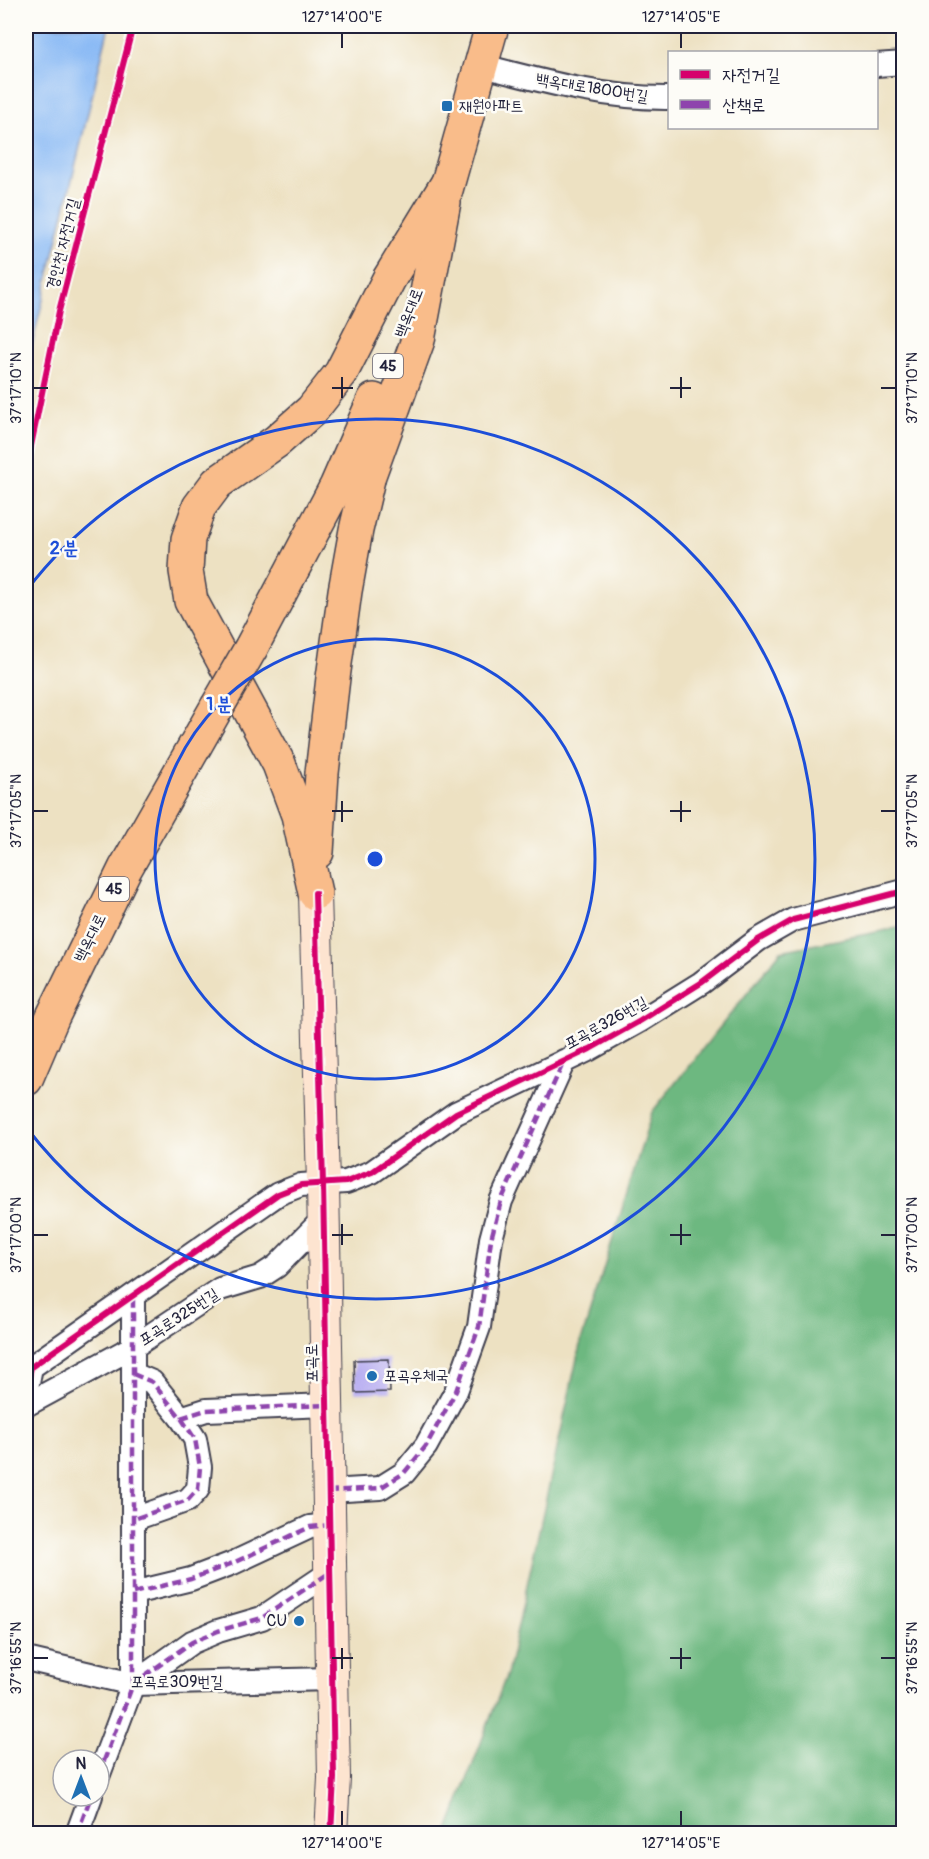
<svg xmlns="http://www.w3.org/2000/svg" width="929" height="1859" viewBox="0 0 929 1859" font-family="Pangolin,'Poor Story',sans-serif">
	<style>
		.forest { fill: #6db880; stroke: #486d5e; stroke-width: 1.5 }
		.water { fill: #8abaf5; stroke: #566e98; stroke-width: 1.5 }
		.building { fill: #b3a8f1 }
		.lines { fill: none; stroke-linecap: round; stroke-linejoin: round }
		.street-casing { stroke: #403f4f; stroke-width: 26 }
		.secondary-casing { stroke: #403f4f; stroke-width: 34 }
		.primary-casing { stroke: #403f4f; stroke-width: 36 }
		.street { stroke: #fff; stroke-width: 22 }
		.secondary { stroke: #fde4d0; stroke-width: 32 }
		.primary { stroke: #f9bc8a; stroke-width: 33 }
		.primary-bridge-casing { stroke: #403f4f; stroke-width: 36; stroke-linecap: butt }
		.primary-bridge { stroke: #f9bc8a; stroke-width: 33 }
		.quiet { stroke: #8e44ad; stroke-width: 4.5; stroke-dasharray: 9 4.5; stroke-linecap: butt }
		.cycleway-casing { stroke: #fdfcf7; stroke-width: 10 }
		.cycleway { stroke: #d6006c; stroke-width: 6 }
		.ticks { fill: none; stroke: #22223b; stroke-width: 2 }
		.ring { fill: none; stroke: #1d4ed8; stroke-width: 3 }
		.poi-dot { fill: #1f6fb2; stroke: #fdfcf7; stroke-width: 2 }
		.labels { text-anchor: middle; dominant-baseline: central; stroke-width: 5; stroke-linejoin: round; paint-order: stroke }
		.shield { fill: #fdfcf7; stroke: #646373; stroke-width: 1.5 }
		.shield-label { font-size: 15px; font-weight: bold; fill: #22223b }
		.street-label { font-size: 16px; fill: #22223b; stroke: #fdfcf7 }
		.poi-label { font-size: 16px; fill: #22223b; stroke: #fdfcf7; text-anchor: start }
		.centre { fill: #1d4ed8; stroke: #fdfcf7; stroke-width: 3 }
		.ring-label { font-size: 18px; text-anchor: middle; font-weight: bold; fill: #1d4ed8; stroke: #fdfcf7; stroke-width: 5; stroke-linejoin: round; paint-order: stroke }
		.neatline { fill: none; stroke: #22223b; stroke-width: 2 }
		.ticks-label { font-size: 15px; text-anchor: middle; fill: #22223b }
	</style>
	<rect width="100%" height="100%" fill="#fdfcf7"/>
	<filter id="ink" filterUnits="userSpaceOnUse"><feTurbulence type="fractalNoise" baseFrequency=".0167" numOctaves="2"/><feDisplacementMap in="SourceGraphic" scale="12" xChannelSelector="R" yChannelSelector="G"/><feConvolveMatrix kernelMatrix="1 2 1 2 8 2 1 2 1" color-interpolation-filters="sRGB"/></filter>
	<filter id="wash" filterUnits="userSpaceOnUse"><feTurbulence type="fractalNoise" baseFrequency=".008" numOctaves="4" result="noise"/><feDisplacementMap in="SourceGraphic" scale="24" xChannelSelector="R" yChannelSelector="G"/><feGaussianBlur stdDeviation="1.35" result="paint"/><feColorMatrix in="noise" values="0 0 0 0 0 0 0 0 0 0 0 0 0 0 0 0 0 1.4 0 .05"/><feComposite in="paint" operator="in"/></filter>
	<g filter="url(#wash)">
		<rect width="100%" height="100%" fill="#ede1c2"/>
		<path class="forest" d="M903,927v906h-456l61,-162 72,-326 72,-233 129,-161z"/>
		<path class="water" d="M26,26h83l-83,344z"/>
		<g id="blocks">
			<path class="building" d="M389,1359l1,33 -35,1 -1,-33z"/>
		</g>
	</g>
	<g filter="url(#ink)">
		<use href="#blocks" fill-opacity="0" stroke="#403f4f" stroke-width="1.5"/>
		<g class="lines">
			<defs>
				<g id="street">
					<path d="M480,65c61,16 126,34 190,33"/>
					<path d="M876,65l28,-2"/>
					<path d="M133,1374l19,8 29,36 14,21 5,28 -2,22 -10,11 -54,19"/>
					<path d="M26,1393l5,-26 247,-173 23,-9 45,-3 26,-10 84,-59 134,-64 50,-28 61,-38 57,-43 35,-20 111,-29"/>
					<path d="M26,1405l107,-58 87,-58 40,-12 17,-11 46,-47"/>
					<path d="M181,1418l25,-8 121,-5"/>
					<path d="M328,1491l52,-3 24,-15 22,-27 30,-55 23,-64 12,-88 10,-38 63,-140"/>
					<path d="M133,1593l58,-14 42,-16 77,-36 19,-2"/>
					<path d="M26,1659l107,25 198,-5"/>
					<path d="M133,1684l59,-42 26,-11 44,-13 67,-45"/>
					<path d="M99,1774l34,-90v-388"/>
					<path d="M77,1834l14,-38"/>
				</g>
				<path id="secondary" d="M315,893l8,291 11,594 -3,56"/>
				<g id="primary">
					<path d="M442,204l50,-178"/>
					<path d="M251,648l85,-161 38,-87"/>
					<path d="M317,852l5,-79 11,-95 12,-87 11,-61 13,-55 49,-135 26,-138"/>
					<path d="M315,893l-17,-78 -19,-51 -88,-163 -5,-30 2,-32 11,-32 18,-24 60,-42 35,-31 29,-37 48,-94 58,-95"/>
					<path d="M26,1079l27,-63 72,-147 92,-162"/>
				</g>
			</defs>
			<use href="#street" class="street-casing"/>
			<use href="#secondary" class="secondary-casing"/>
			<use href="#primary" class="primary-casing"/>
			<use href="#street" class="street"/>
			<use href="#secondary" class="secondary"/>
			<use href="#primary" class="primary"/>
			<defs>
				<path id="primary-bridge" d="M217,707l34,-59"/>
			</defs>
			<use href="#primary-bridge" class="primary-bridge-casing"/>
			<use href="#primary-bridge" class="primary-bridge"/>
			<g class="quiet">
				<path d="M903,63l1,1"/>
				<path d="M133,1374l19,8 29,36 14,21 5,28 -2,22 -10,11 -54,19"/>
				<path d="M181,1418l25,-8 121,-5"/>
				<path d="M328,1491l52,-3 24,-15 22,-27 30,-55 23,-64 12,-88 10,-38 63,-140"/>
				<path d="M133,1593l58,-14 42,-16 77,-36 19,-2"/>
				<path d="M133,1684l59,-42 26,-11 44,-13 67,-45"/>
				<path d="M99,1774l34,-90v-388"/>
				<path d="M77,1834l14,-38"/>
			</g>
			<defs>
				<g id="cycleway">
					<path d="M26,470l33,-159 74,-285"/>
					<path d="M315,893l8,291 11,594 -3,56"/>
					<path d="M26,1393l5,-26 247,-173 23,-9 45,-3 26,-10 84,-59 134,-64 50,-28 61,-38 57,-43 35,-20 111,-29"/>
				</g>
			</defs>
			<use href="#cycleway" class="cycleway-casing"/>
			<use href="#cycleway" class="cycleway"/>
		</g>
	</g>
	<path class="ticks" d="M342,33v15M681,33v15M342,377v21M681,377v21M33,388h15M332,388h21M670,388h21M881,388h15M342,801v21M681,801v21M33,811h15M332,811h21M670,811h21M881,811h15M342,1224v21M681,1224v21M33,1235h15M332,1235h21M670,1235h21M881,1235h15M342,1648v21M681,1648v21M33,1658h15M332,1658h21M670,1658h21M881,1658h15M342,1811v15M681,1811v15"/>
	<g class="ring">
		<circle cx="375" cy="859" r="220"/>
		<path d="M26 591A440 440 0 1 1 26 1127"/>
	</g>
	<g class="poi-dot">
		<rect x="441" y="100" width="12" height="12" rx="3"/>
		<circle cx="372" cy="1376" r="6"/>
		<circle cx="299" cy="1621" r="6"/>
	</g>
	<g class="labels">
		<g class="shield">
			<rect x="373" y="354" width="30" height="24" rx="4.5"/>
			<rect x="99" y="877" width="30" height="24" rx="4.5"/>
		</g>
		<g class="shield-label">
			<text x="388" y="366">45</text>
			<text x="114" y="889">45</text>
		</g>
		<g class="street-label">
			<text transform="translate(592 88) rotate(9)">백옥대로1800번길</text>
			<text transform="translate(63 244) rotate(-76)">경안천 자전거길</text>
			<text transform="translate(409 313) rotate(-69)">백옥대로</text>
			<text transform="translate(90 938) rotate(-64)">백옥대로</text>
			<text transform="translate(606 1023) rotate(-29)">포곡로326번길</text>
			<text transform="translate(179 1317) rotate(-33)">포곡로325번길</text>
			<text transform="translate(312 1363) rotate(-91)">포곡로</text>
			<text x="177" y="1682">포곡로309번길</text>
		</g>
		<g class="poi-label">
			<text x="459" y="106">재원아파트</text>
			<text x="384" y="1376">포곡우체국</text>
			<text x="287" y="1621" text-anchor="end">CU</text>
		</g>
	</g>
	<circle cx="375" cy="859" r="9" class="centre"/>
	<g class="ring-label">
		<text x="64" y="554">2 분</text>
		<text x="219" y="710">1 분</text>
	</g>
	<rect width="929" height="1859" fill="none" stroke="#fdfcf7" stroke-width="66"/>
	<rect x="668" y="51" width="210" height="78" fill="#fdfcf7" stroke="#a5a5ac" stroke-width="1.5"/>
	<rect x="680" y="70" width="30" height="9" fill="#d6006c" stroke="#a5a5ac" stroke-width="1.5"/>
	<text x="722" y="81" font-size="18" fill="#22223b">자전거길</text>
	<rect x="680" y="100" width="30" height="9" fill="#8e44ad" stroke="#a5a5ac" stroke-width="1.5"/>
	<text x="722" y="111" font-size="18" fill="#22223b">산책로</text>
	<g transform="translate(81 1778)"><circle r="28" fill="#fdfcf7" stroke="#a5a5ac" stroke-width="1.5"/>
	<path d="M0-4.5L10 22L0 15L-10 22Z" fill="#1f6fb2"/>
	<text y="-9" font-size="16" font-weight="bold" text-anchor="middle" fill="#22223b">N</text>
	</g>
	<rect x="33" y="33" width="863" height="1793" class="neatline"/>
	<g class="ticks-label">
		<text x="342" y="22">127°14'00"E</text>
		<text x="681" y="22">127°14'05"E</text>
		<text transform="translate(16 388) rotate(-90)" y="5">37°17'10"N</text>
		<text transform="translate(912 388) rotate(-90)" y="5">37°17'10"N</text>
		<text transform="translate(16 811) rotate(-90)" y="5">37°17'05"N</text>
		<text transform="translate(912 811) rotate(-90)" y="5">37°17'05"N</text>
		<text transform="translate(16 1235) rotate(-90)" y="5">37°17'00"N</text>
		<text transform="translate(912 1235) rotate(-90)" y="5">37°17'00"N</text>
		<text transform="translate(16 1658) rotate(-90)" y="5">37°16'55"N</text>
		<text transform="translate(912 1658) rotate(-90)" y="5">37°16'55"N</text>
		<text x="342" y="1848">127°14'00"E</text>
		<text x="681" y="1848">127°14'05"E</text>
	</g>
</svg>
